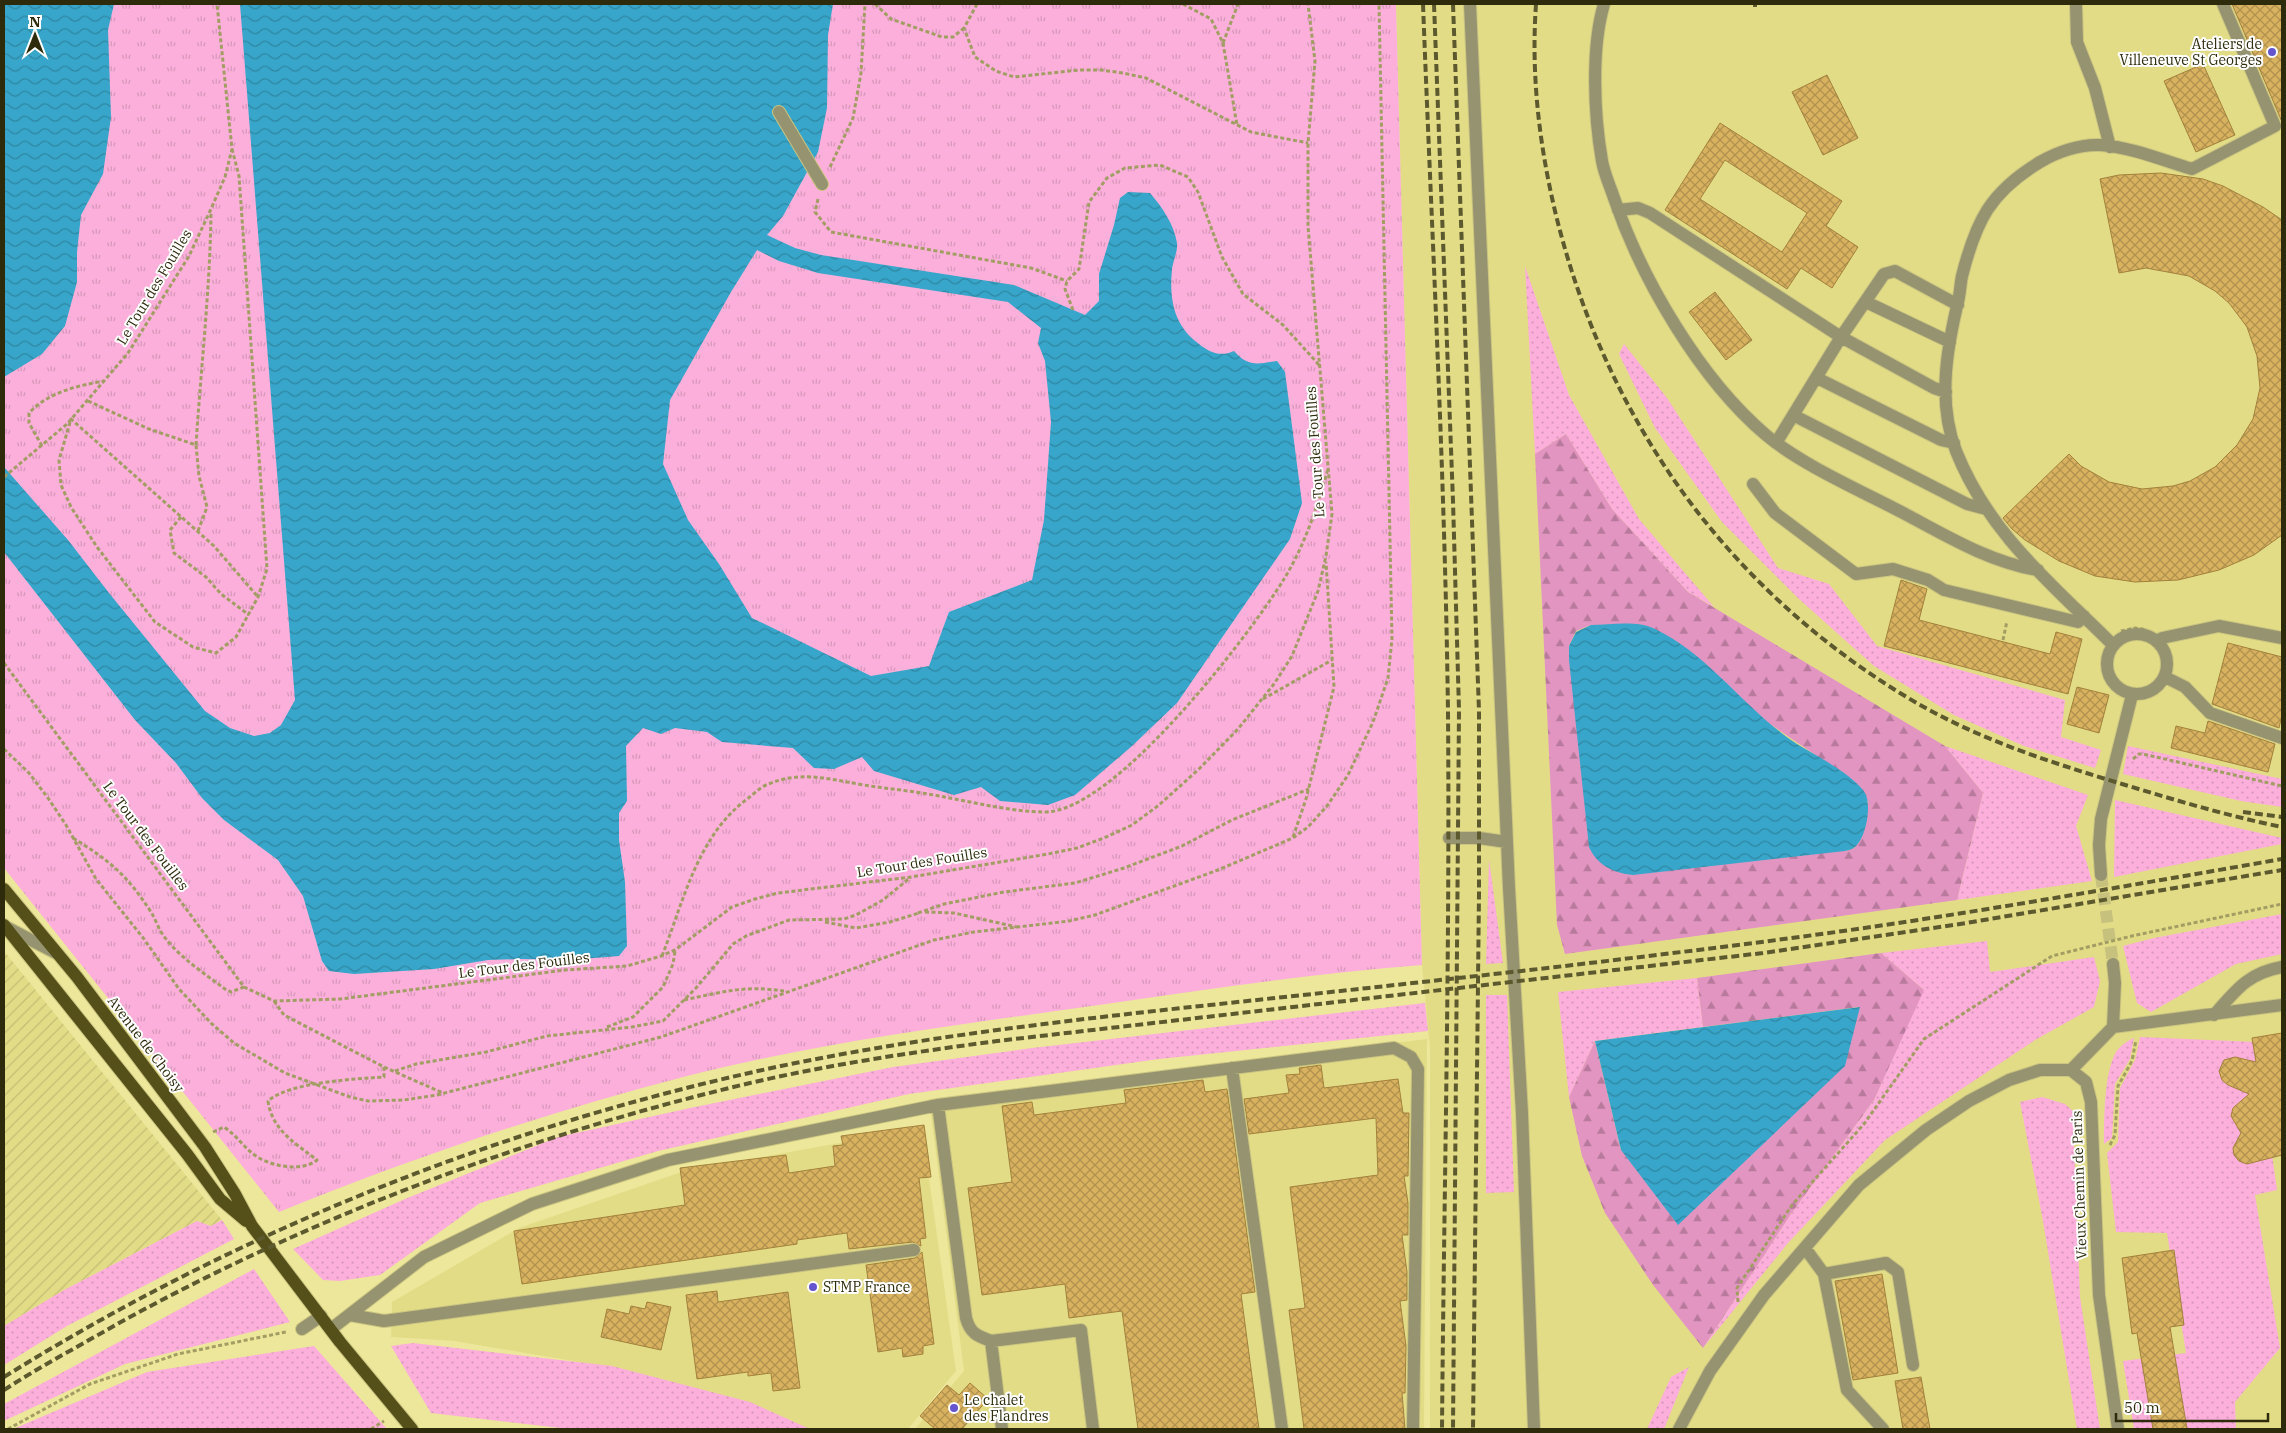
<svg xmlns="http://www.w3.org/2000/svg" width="2286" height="1433" font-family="'IBM Plex Serif',serif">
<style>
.built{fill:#e3dc87}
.industrial{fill:url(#industrial-furrows)}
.grass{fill:url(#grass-dots)}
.forest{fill:url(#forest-firs);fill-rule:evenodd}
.park{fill:url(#park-tufts)}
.water{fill:url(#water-waves);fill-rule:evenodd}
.building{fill:url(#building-cross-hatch);stroke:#a2813b;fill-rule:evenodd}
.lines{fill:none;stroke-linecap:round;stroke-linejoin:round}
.minor-tunnel{stroke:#c7c17e;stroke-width:12;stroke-dasharray:12 6;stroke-linecap:butt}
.minor-casing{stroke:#cbc581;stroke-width:14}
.major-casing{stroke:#cbc581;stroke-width:14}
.path{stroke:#a29d63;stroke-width:3;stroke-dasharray:4 2.5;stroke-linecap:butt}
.minor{stroke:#969370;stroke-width:12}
.major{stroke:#555019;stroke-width:12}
.rail{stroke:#5d592f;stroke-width:4;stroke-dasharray:8 4;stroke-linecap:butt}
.poi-dot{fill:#6454cd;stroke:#fff;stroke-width:2}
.labels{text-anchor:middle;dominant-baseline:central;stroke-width:4;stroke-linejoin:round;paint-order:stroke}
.poi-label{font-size:14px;fill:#2e2b0c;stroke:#fff;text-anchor:start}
.street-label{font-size:14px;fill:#2e2b0c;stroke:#fff}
</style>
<defs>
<pattern id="industrial-furrows" width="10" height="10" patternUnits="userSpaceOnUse" patternTransform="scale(1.25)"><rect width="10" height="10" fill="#e3dc87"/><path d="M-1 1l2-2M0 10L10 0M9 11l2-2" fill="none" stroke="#c3bd73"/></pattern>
<pattern id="grass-dots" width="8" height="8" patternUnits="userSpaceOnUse" patternTransform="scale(1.25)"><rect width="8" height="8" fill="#fbafda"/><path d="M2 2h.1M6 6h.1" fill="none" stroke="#d797ba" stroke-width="1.8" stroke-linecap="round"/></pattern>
<pattern id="forest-firs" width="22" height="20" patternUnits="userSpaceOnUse" patternTransform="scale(1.25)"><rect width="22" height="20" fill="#e395c2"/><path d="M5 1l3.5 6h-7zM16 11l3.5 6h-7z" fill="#b87a9c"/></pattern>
<pattern id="park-tufts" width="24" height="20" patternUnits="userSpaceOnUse" patternTransform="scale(1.25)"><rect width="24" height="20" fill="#fbafda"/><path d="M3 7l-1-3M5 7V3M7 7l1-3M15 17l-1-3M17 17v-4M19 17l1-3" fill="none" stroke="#d797ba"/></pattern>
<pattern id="water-waves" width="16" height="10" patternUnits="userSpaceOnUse" patternTransform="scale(1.25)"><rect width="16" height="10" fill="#37a6ca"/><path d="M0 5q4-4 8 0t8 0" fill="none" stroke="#2f87a2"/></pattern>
<pattern id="building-cross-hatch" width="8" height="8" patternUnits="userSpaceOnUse" patternTransform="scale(1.25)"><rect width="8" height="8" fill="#d9b260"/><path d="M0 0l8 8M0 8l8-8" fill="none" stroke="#b0914e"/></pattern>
</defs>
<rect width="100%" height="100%" fill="#ede79b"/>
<path class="built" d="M1396,4H2282V1429H1430V1049L1422,965Z
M1427,1039L1424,1429H915L964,1371L929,1099Z
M922,1128L956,1371L908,1429H801L614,1368L454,1341L391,1337L392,1302L519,1228L684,1171Z"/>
<path class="industrial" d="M4,951L222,1220L211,1226L197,1221L64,1290L4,1326Z"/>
<path class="grass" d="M1525,266L1569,395L1639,519L1714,607L1688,592L1612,509L1566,434L1535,454Z
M1624,344L1667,398L1778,568L1829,584L1877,646L2065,700L2061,737L2101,750L2095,768L2024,746L1954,715L1874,666L1799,599L1722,522L1655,428L1619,354Z
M1945,746L2088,795L2076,826L2092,881L1957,900L1983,793Z
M2128,746L2282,779V807L2241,801L2123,774Z
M2115,800L2282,838V844L2114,877Z
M1489,859L1503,963L1486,964Z
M2282,914V954L2236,964L2151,1012L2137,1003L2123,946L2154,938Z
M1987,941L1990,972L2094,957L2100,981L2094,1007L2035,1040L1885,1140L1788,1243L1703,1348L1791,1214L1874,1100L1923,989L1881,953Z
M1697,978L1703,1027L1595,1041L1569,1097L1558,992Z
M1486,995H1507L1514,1192L1486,1193Z
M1425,1003L1428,1031L1159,1059L909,1094L658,1151L480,1203L380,1275L340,1281L323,1280L293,1249L405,1199L558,1137L690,1108L893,1067L1032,1048Z
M2140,1037L2256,1042L2277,1190L2255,1195L2280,1348L2235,1402L2236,1429H2134L2123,1361L2186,1353L2167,1233L2116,1232L2107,1153L2118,1142L2120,1088L2135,1060Z
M2134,1038L2130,1059L2115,1084L2112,1138L2104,1144C2104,1119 2104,1073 2116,1052C2121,1045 2127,1041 2134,1038Z
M2042,1097L2065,1104L2076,1114L2074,1142L2080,1297L2100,1429H2077L2043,1221L2020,1102Z
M222,1220L234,1239L67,1326L4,1365V1326L64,1290L197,1221L211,1226Z
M254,1269L290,1322L125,1364L4,1421V1404Z
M413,1343L612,1366L750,1402L810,1429H569L431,1413L391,1346Z
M314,1346L387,1429H13L147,1372Z
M1689,1367L1664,1429H1647L1671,1377Z"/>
<path class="forest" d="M1566,434L1612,509L1688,592L1945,746L1983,793L1957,900L1565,954L1557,925L1535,454ZM1591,625L1773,726L1849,778L1864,792L1868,802L1859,842L1854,848L1845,851L1569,646L1576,631Z
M1881,953L1924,990L1874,1100L1791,1214L1703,1348L1653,1285L1605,1213L1582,1156L1569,1097L1595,1041L1621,1150L1859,1007L1703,1027L1697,978Z"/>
<path class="park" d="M4,4H1396L1422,965C1316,973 1211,989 1106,1004C966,1024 825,1041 687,1076C548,1112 412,1158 279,1212L4,868Z"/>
<path class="water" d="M4,4H114L108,30L111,117L103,174L81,215L77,252V282L65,326L42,354L4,377Z
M240,4H833L828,35L827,108L818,152L783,216L767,235L795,248L821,255L1014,285L1085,315L1099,301V274L1114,225L1120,198L1128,192L1150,193C1162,207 1174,224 1177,243C1178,251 1173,261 1172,269C1169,300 1174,326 1199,344C1210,353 1221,357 1234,351C1248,367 1257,364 1277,361L1285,372L1302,503L1290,539L1177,703L1132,746L1075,795L1048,805L1000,801L981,787L954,795L874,771L862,757L834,769L814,768L793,748L722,742L707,732L675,728L661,734L643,728L626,746L627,801L619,813V840L625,882L627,946L619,956L569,960L522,959L488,960L434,969L354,974L329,971L322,961L303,896L278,860L224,820L202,798L176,763L135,720L4,552V467L68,540L109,593L205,711L230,728L254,736L270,733L281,725L295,700ZM757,250L779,261L818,273L1008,302L1041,328L1038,343L1045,361L1051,422L1044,520L1032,580L949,612L929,666L871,676L752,618L719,564L688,520L663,464L670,400L731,292Z
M1591,625C1610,625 1637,620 1655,629C1709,654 1747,712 1797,744C1815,755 1854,775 1865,793C1872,805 1866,838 1855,847C1853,849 1849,850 1845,851L1633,875C1613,873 1597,865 1589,847L1569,660V646L1576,632Z
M1860,1007L1845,1066L1678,1225L1621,1150L1595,1041Z"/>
<path class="building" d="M2232,4H2282V122Z
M2203,64L2235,135L2196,152L2164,81Z
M1827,75L1858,138L1823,155L1792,92Z
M1720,123L1842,201L1826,226L1858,247L1832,288L1801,268L1787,289L1665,210ZM1725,160L1807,213L1782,252L1700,199Z
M2161,173L2203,179L2223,186L2263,207L2282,220V535L2254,555L2219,570L2178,580L2135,582L2095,576L2059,561L2025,540L2012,529L2003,518L2069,454L2081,466L2109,482L2142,489L2173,486L2190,481L2215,467L2237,445L2253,419L2260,388L2257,356L2247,327L2229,303L2215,291L2189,276L2146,268L2119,273L2100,179L2119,175Z
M1715,292L1752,340L1726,360L1689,312Z
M1901,580L1927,589L1919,620L2050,654L2056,632L2082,639L2068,694L1884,646Z
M2228,643L2282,657V715L2279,728L2212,704Z
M2077,687L2109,695L2099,733L2067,724Z
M2208,721L2275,744L2268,772L2171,748L2176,726L2205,733Z
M2282,1033V1155L2247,1164L2239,1161L2234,1155L2233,1148L2241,1133L2231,1116L2233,1108L2249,1094L2228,1085L2222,1080L2219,1071L2224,1060L2235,1057L2256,1062L2252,1038Z
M1321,1065L1324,1088L1398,1079L1403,1113H1409L1408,1176H1404L1408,1203V1235H1402L1407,1272V1300L1400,1301L1406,1346L1405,1393H1402L1405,1429H1304L1289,1310L1305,1308L1290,1187L1378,1175L1376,1118L1249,1134L1244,1099L1289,1093L1286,1075L1300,1074L1299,1068Z
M1203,1080L1205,1092L1227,1089L1255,1292L1241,1294L1259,1429H1138L1122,1311L1069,1318L1065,1284L982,1295L968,1188L1012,1182L1002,1106L1032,1102L1034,1115L1126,1103L1124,1090Z
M924,1125L931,1177L919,1178L926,1238L920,1239L921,1246L913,1242L849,1249L847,1233L797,1240V1244L522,1284L514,1231L685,1205L680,1168L786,1155L789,1173L835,1166L833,1146L843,1145L841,1136Z
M2174,1250L2184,1325L2170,1327L2187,1429H2153L2137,1333L2132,1334L2122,1258Z
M922,1252L934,1344L923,1346V1354L903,1357L902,1348L878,1352L866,1265L915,1258Z
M1882,1274L1898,1373L1853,1380L1835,1281Z
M717,1291L718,1302L788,1292L800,1388L773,1391L771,1373L748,1376V1372L697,1379L686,1295Z
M647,1302L671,1307L661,1350L601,1337L607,1309L629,1314L631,1306L645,1309Z
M1921,1377L1930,1429H1903L1895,1381Z
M970,1383L988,1399L962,1429H935L920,1416L947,1385L959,1395Z"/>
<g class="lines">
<path class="minor-tunnel" d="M2101,875L2113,964"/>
<g class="minor-casing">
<path id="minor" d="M1470,4L1509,888L1522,1113L1534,1429
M1604,4C1591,48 1594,115 1602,161C1604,173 1610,186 1614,198C1642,280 1700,379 1766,435C1803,466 1864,492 1907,515C1948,537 1992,563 2038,570
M2076,4L2077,42L2095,88L2110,147
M779,112L822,184
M1618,210L1638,208L1650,213L1841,337L1934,388L1946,392
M1866,302L1950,342
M1817,378L1941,440L1954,443
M1793,415L1967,504L1986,509
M1776,443L1841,337L1884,274L1895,271L1958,305
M1753,484L1775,513L1856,574L1893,569L1928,580L1944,590L2078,622L2084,616
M2107 664a30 30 0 1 1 60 0a30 30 0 1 1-60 0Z
M2157,642L2162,638L2219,626L2282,638
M2113,645C2052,584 1989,534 1956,451C1938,404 1946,353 1957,306C1960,296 1960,286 1962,276C1976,221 1990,192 2040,162C2057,152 2080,144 2100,145C2131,147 2162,160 2192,169L2275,126L2223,4
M2165,677L2185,687L2210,713L2282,738
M1449,838H1479L1507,842
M2101,875L2099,845L2101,819L2132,695
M6,927L56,953
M2113,964L2115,983L2113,1027L2071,1070L2086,1082L2091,1102L2099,1295L2118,1429
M2214,1015C2236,990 2248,973 2282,967
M2113,1027L2282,1005
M1232,1068L1282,1429
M938,1105L966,1318C970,1333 977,1336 991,1341L1002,1429
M1805,1248L1824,1274L1847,1390L1883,1429
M1824,1274L1886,1263L1898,1272L1913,1365
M350,1315L384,1321L914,1250
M302,1329L321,1316
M331,1329L424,1257L532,1204L668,1160L938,1105L1394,1048L1411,1057L1418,1069L1413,1429
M991,1341L1081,1330L1093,1429
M1679,1429L1710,1371L1764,1295L1859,1185L1926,1130L1969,1101L2009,1080L2040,1070H2071"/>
</g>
<g class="major-casing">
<path id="major" d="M4,889L77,977L205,1147L235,1194L252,1226L340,1342L412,1429
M4,925L187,1154L220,1199L246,1221"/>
</g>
<path class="path" d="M875,4L891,19L942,37H953L964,28
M977,4L964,28L975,57L996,71L1014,77L1079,70H1101L1123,73L1146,78L1251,132L1308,143
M1183,4L1211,19L1223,43L1237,125
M1223,43L1238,4
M232,149L239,176L267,569L258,597L236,637L216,653L193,647L155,622L97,547L71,507L61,485L59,460L71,419L214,546L258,597
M830,167L853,118L861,73L865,4
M818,199L815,212L831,232L1031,268L1067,281
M1073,310L1065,289L1067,281L1079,269L1089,202L1107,178L1125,168L1160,165L1188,177L1198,192L1222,257L1243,294L1283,325L1320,366
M88,401L149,429L196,445L199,476L207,507L198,531
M196,445C201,367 210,290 211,212
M42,446L29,423V413C49,392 76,386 104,381
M4,477L67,424L128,353L189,256L211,209L225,177L232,149L217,4
M181,517L170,530L174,553L206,577L221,594L249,615
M2121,631L2135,628L2147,630
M2003,640L2007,621
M4,663L244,987L274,1001L340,999L565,970L627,966L661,956L675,950L732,907L755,899L778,893L911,877L1048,854L1077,848L1104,838L1132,825L1159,805L1199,769L1238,729L1274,684L1292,656L1318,591L1326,556L1332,514L1308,226V143L1315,61L1308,4
M1263,699L1332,660
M4,749L29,773L48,798L66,825L96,879L144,939L179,989L212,1024L234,1043L285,1073L350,1097L368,1101L404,1100L437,1095L661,1037L934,940L974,932L1069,921L1095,915L1218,870L1293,838L1308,827L1327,806L1348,775L1373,722L1388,678L1392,639L1379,4
M2133,759L2139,754H2143L2282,786
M1293,837L1306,799L1334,687L1326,562
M73,838C110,861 127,875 151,912C156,920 159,931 166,939C182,959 205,974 225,989L231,992L244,987
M925,912L954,913L1017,927
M918,913L944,904L1004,892L1075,883L1124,868L1182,846L1232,820L1309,789
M825,922L856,928L890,922L919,913
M662,956C684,900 697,837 747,799C753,795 759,788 766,785C800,770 828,779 864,785C889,789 914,791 939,796C973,802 1007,811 1043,812C1112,815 1249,636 1284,579C1305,545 1317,507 1328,469
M684,1000C722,992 745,985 784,991
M274,1001L284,1015L384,1067L443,1093
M607,1027L633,1017L663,987L673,964L675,951
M395,1071L416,1064L486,1052L547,1036L632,1027L663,1021L696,988L733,944L746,936L789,920L844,919L856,915L883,900L911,877
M213,1132L224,1127C236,1135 242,1145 252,1153C267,1166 301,1173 317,1160C295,1143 272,1130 268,1101C289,1082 355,1079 384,1077V1067
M2110,1145L2115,1135L2118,1086L2132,1061L2136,1040
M1738,1302L1737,1288L1792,1205L1864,1124L1924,1039L2052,956L2132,936L2282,904
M8,1429L90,1384L178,1354L286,1332
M371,1429L384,1421"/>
<use href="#minor" class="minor"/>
<use href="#major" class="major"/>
<path class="rail" d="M1423,4C1432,240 1445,476 1448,713C1450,952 1444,1190 1442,1429
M1434,4L1453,501L1459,710L1453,1429
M1453,4L1479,711V893L1473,1429
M1536,4C1531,74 1539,143 1555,211C1604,415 1722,583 1900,693C1971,737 2043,760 2122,784C2175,800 2228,816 2282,827
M1755,7V4
M2243,812L2282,817
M4,1377C242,1229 507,1124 781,1066C916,1038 1054,1022 1191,1007C1313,994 1434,981 1556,967C1666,954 1776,941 1885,925C2018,905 2150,882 2282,859
M4,1390C41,1366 81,1345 119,1323C317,1214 531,1135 750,1083C832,1064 915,1052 997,1041L1763,953L1960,924L2282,870"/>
</g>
<g class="poi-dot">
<circle cx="2272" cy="52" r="5"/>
<circle cx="813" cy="1287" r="5"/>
<circle cx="954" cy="1408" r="5"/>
</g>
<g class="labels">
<g class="poi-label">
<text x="2262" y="44" text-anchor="end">Ateliers de<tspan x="2262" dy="16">Villeneuve St Georges</tspan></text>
<text x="823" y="1287">STMP France</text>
<text x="964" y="1400">Le chalet<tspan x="964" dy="16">des Flandres</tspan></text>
</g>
<g class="street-label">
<text transform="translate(154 287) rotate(-59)">Le Tour des Fouilles</text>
<text transform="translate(1315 452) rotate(-94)">Le Tour des Fouilles</text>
<text transform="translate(146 836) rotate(53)">Le Tour des Fouilles</text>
<text transform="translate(922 862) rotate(-9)">Le Tour des Fouilles</text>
<text transform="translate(524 965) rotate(-7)">Le Tour des Fouilles</text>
<text transform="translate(146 1044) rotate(53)">Avenue de Choisy</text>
<text transform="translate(2079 1185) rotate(-92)">Vieux Chemin de Paris</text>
</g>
</g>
<rect width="2286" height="1433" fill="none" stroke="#2e2b0c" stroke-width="10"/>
<g transform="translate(35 35)" stroke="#ffffff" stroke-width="4" paint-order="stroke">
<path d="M0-4L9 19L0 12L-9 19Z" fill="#2e2b0c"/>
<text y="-8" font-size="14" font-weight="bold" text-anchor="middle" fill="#2e2b0c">N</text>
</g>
<path d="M2116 1413v8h152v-8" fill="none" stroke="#2e2b0c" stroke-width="2.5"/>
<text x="2124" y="1413" font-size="15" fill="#2e2b0c" stroke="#ffffff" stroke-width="4" paint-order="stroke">50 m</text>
</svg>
